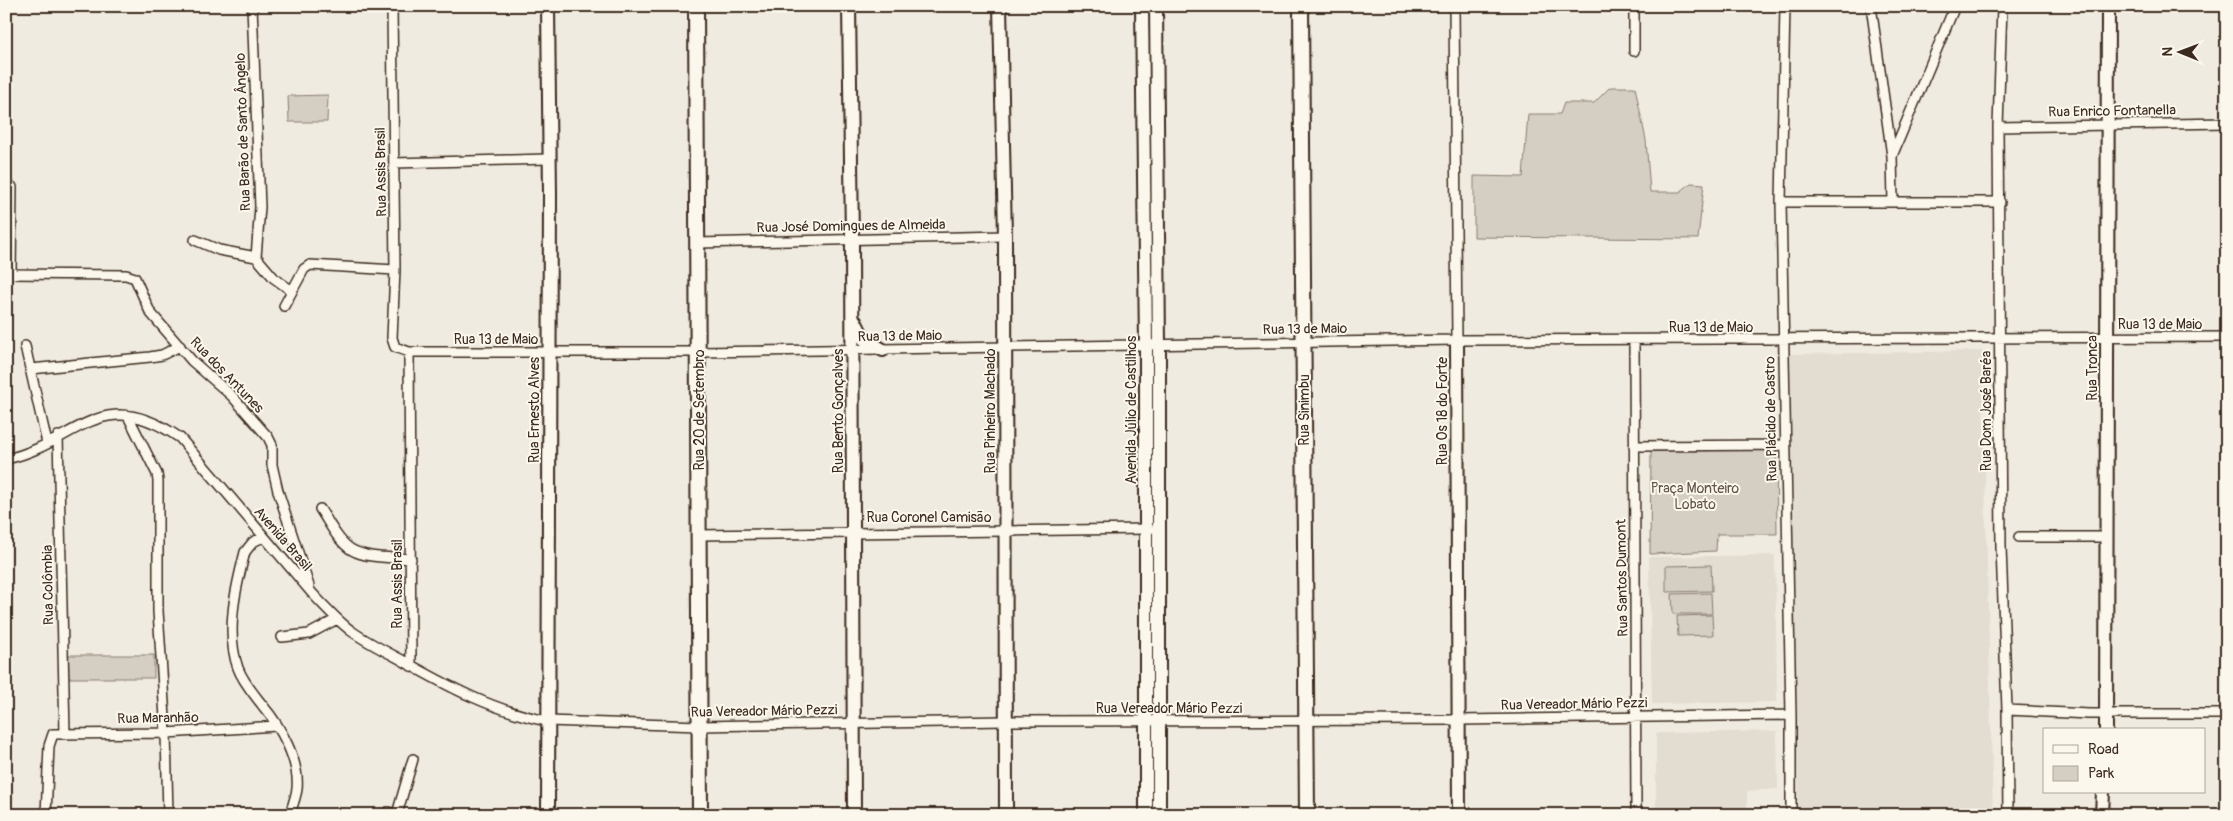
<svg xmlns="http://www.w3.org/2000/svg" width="2233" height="821" font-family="Pangolin,sans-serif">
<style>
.built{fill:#e2dcd1}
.green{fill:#d5cec3;stroke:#887c70}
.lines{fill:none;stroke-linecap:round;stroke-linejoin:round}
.street-casing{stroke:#3b2a1e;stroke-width:12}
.secondary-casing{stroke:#3b2a1e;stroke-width:16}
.primary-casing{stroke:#3b2a1e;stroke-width:18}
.street{stroke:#fbf7ec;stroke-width:9}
.secondary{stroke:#fbf7ec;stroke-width:12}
.primary{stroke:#fbf7ec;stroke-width:14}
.labels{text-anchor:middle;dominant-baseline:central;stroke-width:4;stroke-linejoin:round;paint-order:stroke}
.street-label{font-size:14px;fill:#3b2a1e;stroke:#fbf7ec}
.park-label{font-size:14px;fill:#625347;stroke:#fbf7ec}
</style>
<rect width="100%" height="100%" fill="#f0ebe0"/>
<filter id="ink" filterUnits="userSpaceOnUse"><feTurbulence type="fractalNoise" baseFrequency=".02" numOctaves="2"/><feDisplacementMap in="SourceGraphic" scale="10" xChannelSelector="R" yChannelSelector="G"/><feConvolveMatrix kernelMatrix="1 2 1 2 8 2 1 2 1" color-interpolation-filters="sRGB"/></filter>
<g filter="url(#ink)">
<path class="built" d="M1982,351L1993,815H1798L1790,354Z
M1775,555L1777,702L1652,704L1649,557Z
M1777,731L1778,789L1747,791V811L1656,815V733Z"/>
<path class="green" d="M1610,87H1635L1646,140L1650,192H1680L1691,183L1704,184L1698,239L1474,237V176L1523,177L1528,114H1560L1564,103H1594Z
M328,95L327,122H289L288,96Z
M1776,450L1777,534H1717L1716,551L1650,554L1651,451Z
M1711,565L1712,591L1666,592V566Z
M1711,593L1712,614H1673L1672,594Z
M1712,615L1713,635L1678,636L1677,616Z
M68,655H154V678H68Z"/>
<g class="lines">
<g class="street-casing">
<path id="street" d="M252,6L260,207L256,257
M392,6L395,270L392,338L395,347L409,352H699L1457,340L2227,337
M1454,6L1457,340
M1634,6V51
M1785,6L1781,202L1791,715V815
M1871,6L1892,156L1893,202
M2002,6L1998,127L2001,547L2007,710L2008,815
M1998,127L2227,123
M1892,156L1955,6
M394,163L548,159
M1781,202H2000
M195,240L219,250L256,257L274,278L292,291
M698,243L1005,236
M6,274L126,275L135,278L150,312L192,361L232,396L268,437L272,445V465L278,491L309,586
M11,274L12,187
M284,306L304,269L310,265L395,270
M1634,341L1636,815
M25,346L47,443
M409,352L411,666
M31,369L150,357L162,355L180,346
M128,416L157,474L158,481V611L166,733L168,815
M58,436L65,733
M1634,446L1785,445
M6,459C77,444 99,382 180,438L312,593C324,606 336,619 350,630C365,641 383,650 400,659C447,686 494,711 547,721L700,726L1006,721L1459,720L1791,715
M320,509C329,522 338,542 352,550C368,559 393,557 411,559
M699,535L1150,529
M263,537L253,542L245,552C236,587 225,632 238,668C243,682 254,694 263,706C280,726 300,761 297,789C296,797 292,806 290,815
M2019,537H2107
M282,637L309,634L337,619
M2007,710L2089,714H2227
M397,814L413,759
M46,815L49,746L53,734L166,733L277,726
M383,815L388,812L398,815"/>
</g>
<g class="secondary-casing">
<path id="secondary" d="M548,6L550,195L548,815
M849,6L852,239L854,815
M1000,6L1005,236L1006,815
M1142,6L1146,346V815
M1156,6L1159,345V815
M855,321L864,339L883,350
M1457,340L1459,815
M2106,730L2108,6
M2102,815L2103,792"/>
</g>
<g class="primary-casing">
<path id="primary" d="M696,6L700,815
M1301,6L1307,815"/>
</g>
<use href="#street" class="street"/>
<use href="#secondary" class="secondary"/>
<use href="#primary" class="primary"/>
</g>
</g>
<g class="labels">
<g class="street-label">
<text transform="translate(2112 111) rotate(-1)">Rua Enrico Fontanella</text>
<text transform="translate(243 132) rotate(-92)">Rua Barão de Santo Ângelo</text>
<text transform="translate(381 172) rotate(-91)">Rua Assis Brasil</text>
<text transform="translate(851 226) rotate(-1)">Rua José Domingues de Almeida</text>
<text x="2160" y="324">Rua 13 de Maio</text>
<text x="1711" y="327">Rua 13 de Maio</text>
<text transform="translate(1305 329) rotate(-1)">Rua 13 de Maio</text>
<text transform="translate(900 336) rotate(-1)">Rua 13 de Maio</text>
<text x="496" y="339">Rua 13 de Maio</text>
<text transform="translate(2092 368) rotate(-90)">Rua Tronca</text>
<text transform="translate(227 375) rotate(46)">Rua dos Antunes</text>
<text transform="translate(534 410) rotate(-90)">Rua Ernesto Alves</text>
<text transform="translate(699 410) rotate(-90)">Rua 20 de Setembro</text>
<text transform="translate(1131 410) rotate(-90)">Avenida Júlio de Castilhos</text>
<text transform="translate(1304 410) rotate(-90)">Rua Sinimbu</text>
<text transform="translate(838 411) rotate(-90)">Rua Bento Gonçalves</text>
<text transform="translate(990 411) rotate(-90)">Rua Pinheiro Machado</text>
<text transform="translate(1442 411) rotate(-90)">Rua Os 18 do Forte</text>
<text transform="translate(1986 411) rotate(-90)">Rua Dom José Baréa</text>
<text transform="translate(1771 419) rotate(-91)">Rua Plácido de Castro</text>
<text x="929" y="517">Rua Coronel Camisão</text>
<text transform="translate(283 539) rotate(49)">Avenida Brasil</text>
<text transform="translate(1622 578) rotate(-91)">Rua Santos Dumont</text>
<text transform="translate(397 584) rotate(-90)">Rua Assis Brasil</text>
<text transform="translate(48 585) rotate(-91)">Rua Colômbia</text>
<text transform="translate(1574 704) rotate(-1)">Rua Vereador Mário Pezzi</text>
<text x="1169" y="708">Rua Vereador Mário Pezzi</text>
<text transform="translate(764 711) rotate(-1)">Rua Vereador Mário Pezzi</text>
<text transform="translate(158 718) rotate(-1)">Rua Maranhão</text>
</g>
<g class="park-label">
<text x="1695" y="488">Praça Monteiro<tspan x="1695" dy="16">Lobato</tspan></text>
</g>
</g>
<rect width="2233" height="821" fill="none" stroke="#fbf7ec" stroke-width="25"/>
<rect x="12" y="12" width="2208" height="796" fill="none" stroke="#3b2a1e" stroke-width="2" filter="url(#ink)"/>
<rect x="2043" y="728" width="162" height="65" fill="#fbf7ec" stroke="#aea59a"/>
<rect x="2053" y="745" width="25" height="8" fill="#fbf7ec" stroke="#aea59a"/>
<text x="2088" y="754" font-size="15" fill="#3b2a1e">Road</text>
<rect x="2053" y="766" width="25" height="15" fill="#d5cec3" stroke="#aea59a"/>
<text x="2088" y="778" font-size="15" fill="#3b2a1e">Park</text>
<g transform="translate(2180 52) rotate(271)" stroke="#fbf7ec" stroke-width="4" paint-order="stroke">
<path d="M0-4L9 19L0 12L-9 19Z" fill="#3b2a1e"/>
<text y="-8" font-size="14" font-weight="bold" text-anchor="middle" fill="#3b2a1e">N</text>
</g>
</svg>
